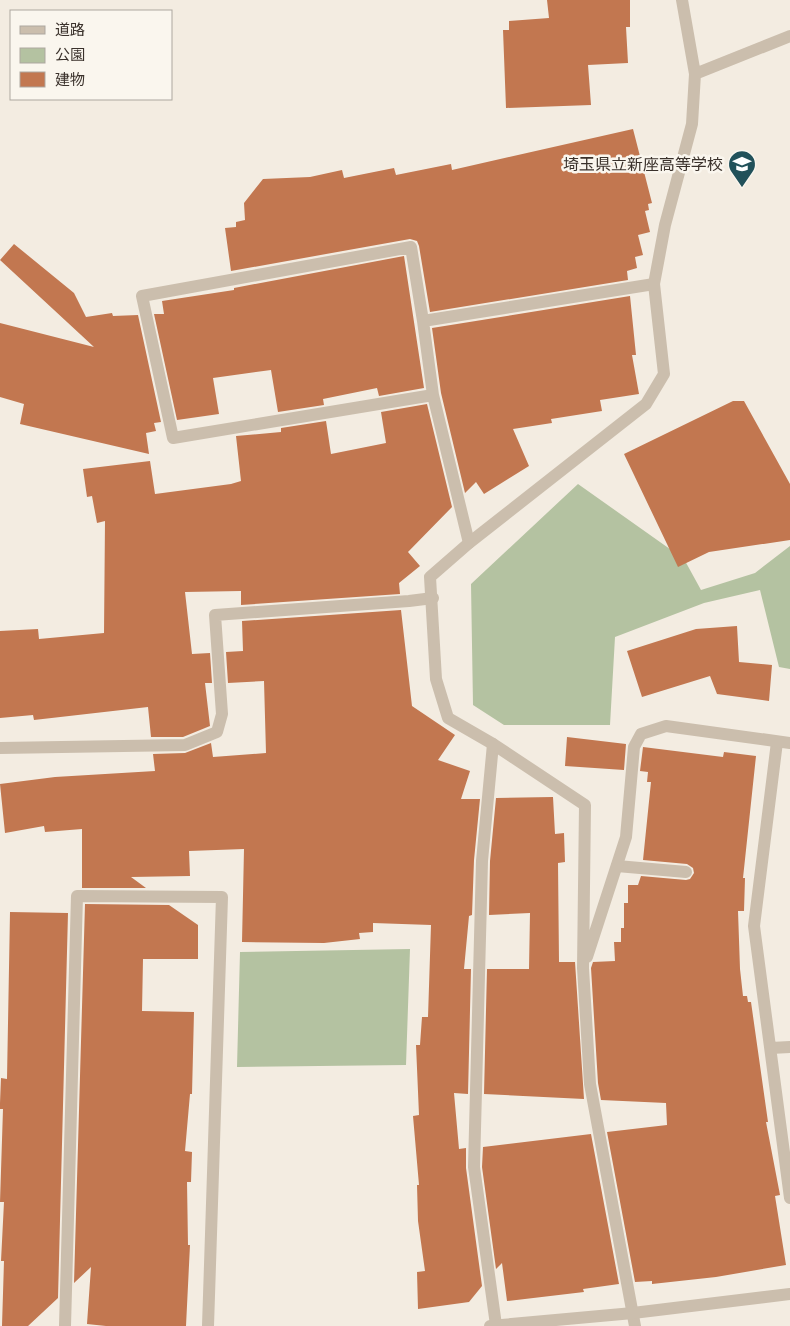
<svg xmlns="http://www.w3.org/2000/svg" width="790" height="1326" font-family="Rubik,'Noto Sans JP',sans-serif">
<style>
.green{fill:#b4c2a1}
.building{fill:#c27750}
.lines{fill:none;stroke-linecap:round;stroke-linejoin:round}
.service{stroke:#cbbead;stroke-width:12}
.minor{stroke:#cbbead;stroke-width:12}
.tertiary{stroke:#cbbead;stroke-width:12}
.labels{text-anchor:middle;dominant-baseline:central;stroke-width:5;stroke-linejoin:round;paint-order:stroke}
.poi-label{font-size:16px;fill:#3a312b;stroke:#faf6ee;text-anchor:end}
</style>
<rect width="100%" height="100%" fill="#f3ece1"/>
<path class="green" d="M578,484L684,559L701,590L755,573L790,546V669L779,667L760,590L704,603L615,637L610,725H504L473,705L471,584Z
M410,949L406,1065L237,1067L240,952Z"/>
<path class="building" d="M547,0H630V27H626L628,63L588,65L591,105L506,108L503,30H509V21L549,18Z
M633,129L652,203L648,204L649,210L645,211L650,232L638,235L643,255L635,257L637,268L627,271L628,280L430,312L419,246L417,241L410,239L231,271L225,228L236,227V222L245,220L244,203L263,179L310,177L342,170L344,178L394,168L396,175L451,164L452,170Z
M14,244L74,293L86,317L112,313L113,316L138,315L161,422L154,423L156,431L146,433L149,454L20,424L24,404L0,397V323L94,347L0,260Z
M404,256L424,388L379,396L377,388L323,399L324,405L278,412L271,370L213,378L219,414L177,420L154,314H164L162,301L234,290V288Z
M630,296L636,355H632L639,394L600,400L602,411L551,419L552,423L513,429L529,466L484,494L476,482L465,493L441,393L432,328Z
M733,401H744L790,484V540L709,552L678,567L624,454Z
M427,404L452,507L408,552L420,566L399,583L400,594L241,605V591L185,592L192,654L210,653L212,683H205L210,726L183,737H151L148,707L34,720L33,715L0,718V631L38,629L39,639L104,633L105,521L97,523L92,496L87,497L83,469L150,461L155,494L231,484L241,481L236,436L281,432V428L326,421L331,454L386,443L381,412Z
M401,610L412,706L455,735L438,760L470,771L461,799H480L474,860L472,915L469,916L464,969H471L468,1094L454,1093L459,1149L466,1148V1168L482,1286L469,1302L418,1309L417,1272L425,1271L418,1221L417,1185H419L413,1116L419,1115L416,1045H420L422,1017H428L431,925L373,923V932L359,933L360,939L324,943L242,942L244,849L189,851L190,876L131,877L146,888H82V829L45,832L44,826L5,833L0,784L55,777L155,771L153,754L185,753L211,743L213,757L266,753L264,681L228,683L226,652L243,651L242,621Z
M737,626L739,662L772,665L769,701L717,694L710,676L642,697L627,651L696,629Z
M567,737L626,744L624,770L565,766Z
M643,747L723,757L724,752L756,756L743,878H745L744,911H738L740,969L743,996H747L748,1002H751L768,1122H766L780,1195L775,1196L786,1265L716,1277L652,1284V1281L635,1282L607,1132L667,1125L666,1103L601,1100L598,1083L591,968L593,962L615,961L614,942H621V928H624V903H628V885H638L641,876L686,880L690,879L694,873L693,868L687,864L643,860L651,782H647L648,772L640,771Z
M553,797L555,834L564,833L565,862L558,863L559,962H575L584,1099L484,1094L487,969H529L530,913L489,915L490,861L496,798Z
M85,904L169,905L198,925V959H143L142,1011L194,1012L192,1094H190L185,1151L192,1152L191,1182H187L188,1245H190L186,1326H106L87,1324L91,1267L74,1283Z
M10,912L68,913L58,1298L28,1326H2L4,1261H1L4,1202H0L3,1109H0V1103L1,1078L7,1079Z
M591,1134L619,1284L583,1289L584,1292L507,1301L502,1263L496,1269L482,1167L483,1147Z"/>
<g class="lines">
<path class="service" d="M423,321L411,247L142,296L173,438L433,395
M469,543L433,395L423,321L654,284
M777,742L754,926L790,1198
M493,744L482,861L474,1167L496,1325
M0,748L185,745L217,732L222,714L215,615L409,601L433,598
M617,866L686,872
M771,1048L790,1047
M65,1326L77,896L222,897L208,1326"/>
<path class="minor" d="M682,0L695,74
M587,957L626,837L634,747L641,734L666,726L790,743
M635,1326L590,1084L583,968L585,805L493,744L448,718L436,679L430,577L469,543L646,404L664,374L654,284L665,225L692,124L695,74L790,36"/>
<path class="tertiary" d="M490,1326L633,1313L790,1294"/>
</g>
<defs>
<g id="school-pin" transform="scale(1.4375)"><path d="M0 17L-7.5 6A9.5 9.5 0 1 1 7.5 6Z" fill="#21515a" stroke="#faf6ee"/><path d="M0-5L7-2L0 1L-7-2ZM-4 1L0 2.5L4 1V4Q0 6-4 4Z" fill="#fff"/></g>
</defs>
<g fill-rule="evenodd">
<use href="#school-pin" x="742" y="164"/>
</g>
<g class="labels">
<g class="poi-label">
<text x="723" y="164">埼玉県立新座高等学校</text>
</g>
</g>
<rect x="10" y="10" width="162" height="90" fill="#faf6ee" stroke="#ada7a0"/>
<rect x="20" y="26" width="25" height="8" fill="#cbbead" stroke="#ada7a0"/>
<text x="55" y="35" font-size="15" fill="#3a312b">道路</text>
<rect x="20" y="48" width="25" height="15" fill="#b4c2a1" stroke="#ada7a0"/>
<text x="55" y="60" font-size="15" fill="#3a312b">公園</text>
<rect x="20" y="72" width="25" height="15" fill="#c27750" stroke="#ada7a0"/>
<text x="55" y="85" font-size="15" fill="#3a312b">建物</text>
</svg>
